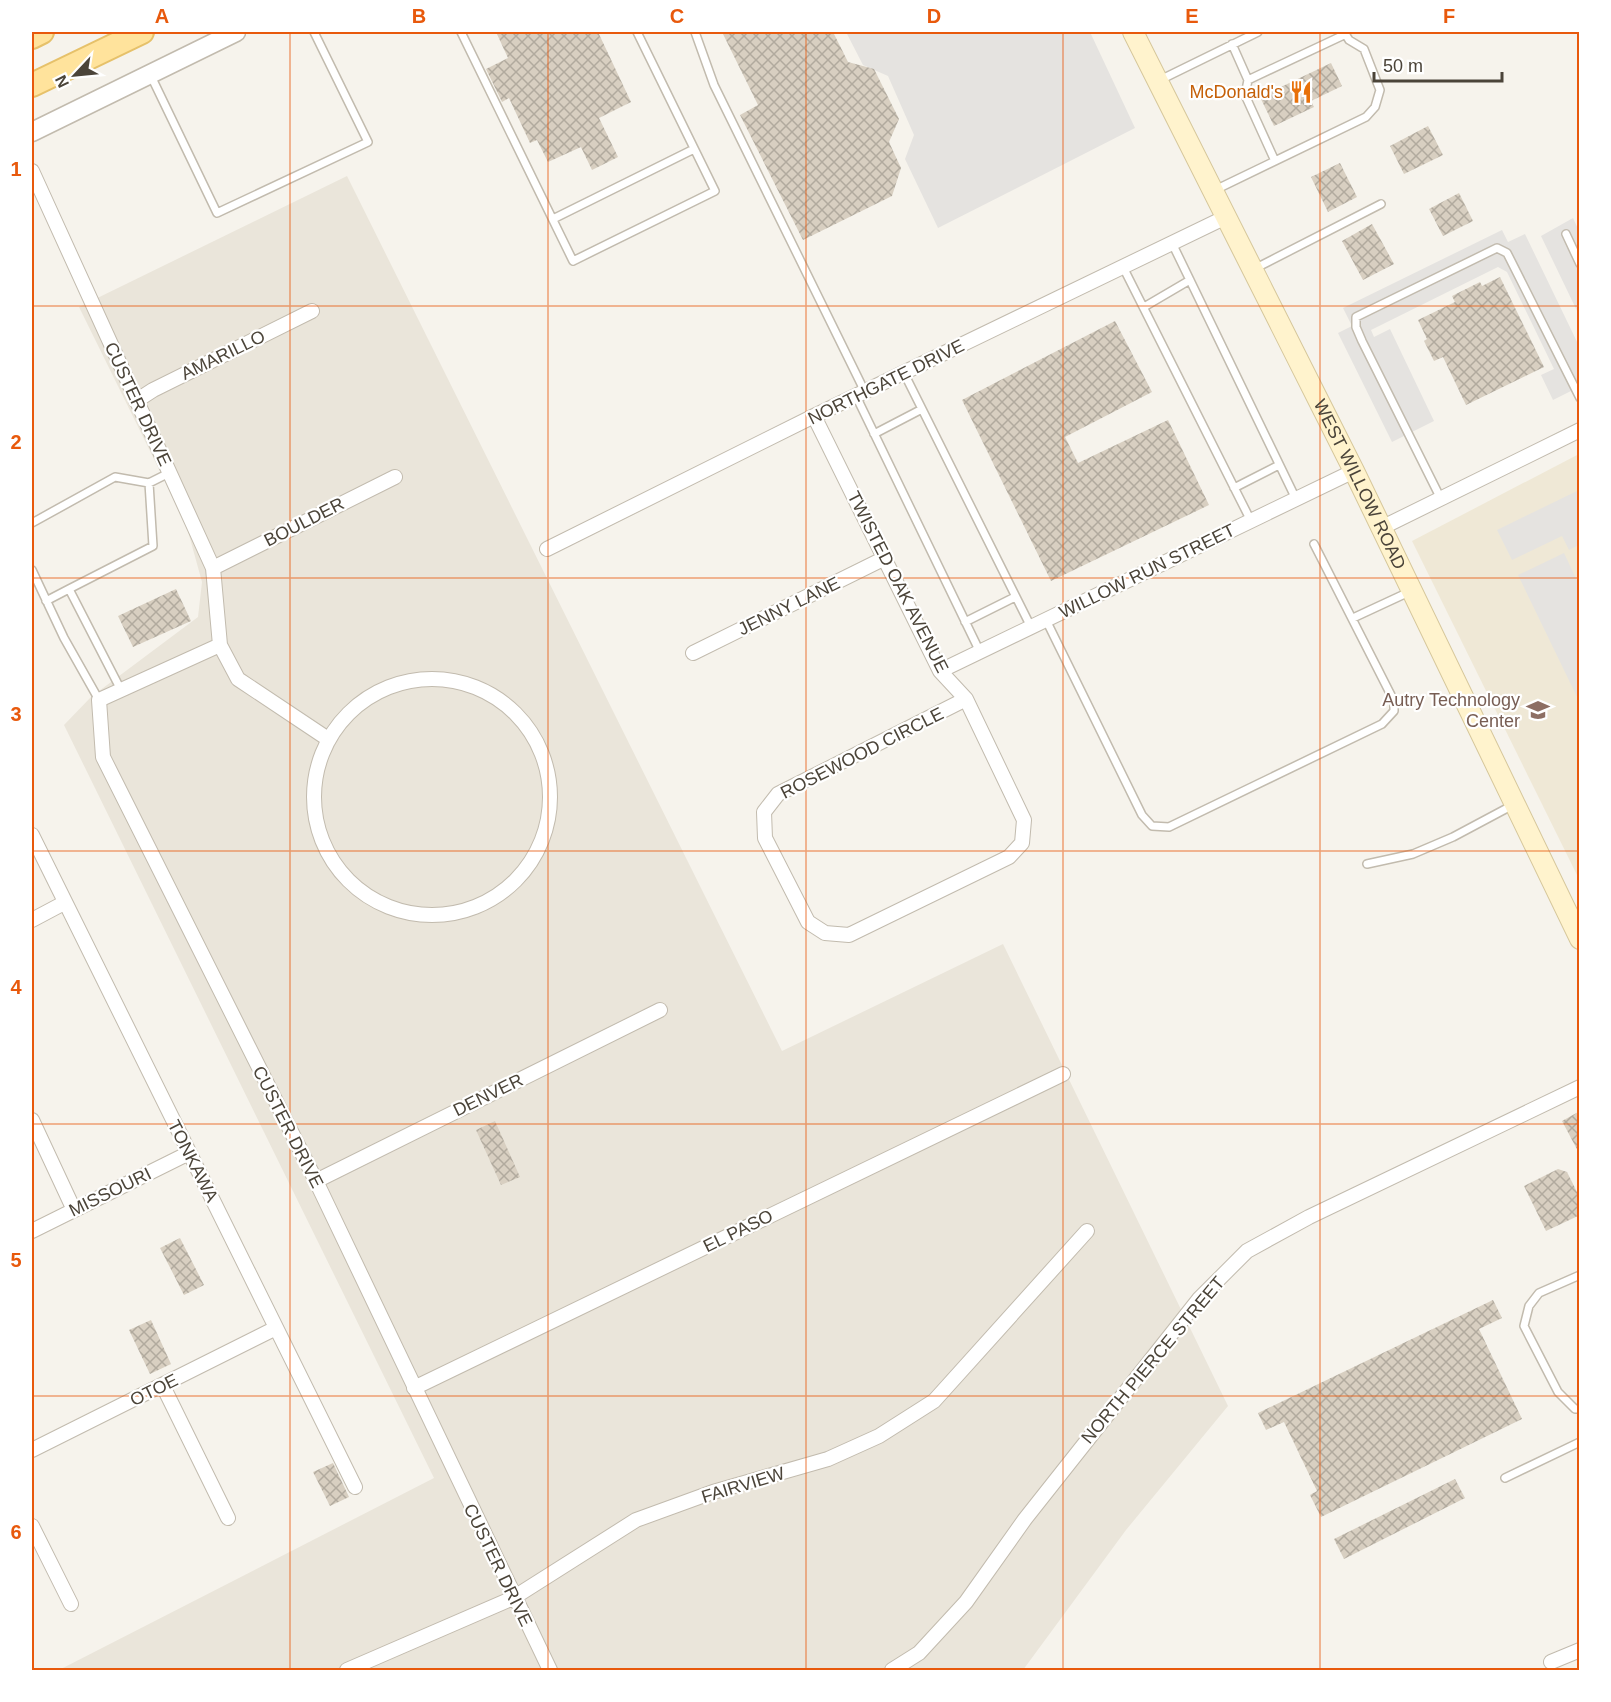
<svg xmlns="http://www.w3.org/2000/svg" width="1611" height="1702" font-family="Arial,sans-serif">
<style>
.residential{fill:#eae5da}
.education{fill:#efe8d6}
.parking{fill:#e5e3e0}
.building{fill:url(#building-cross-hatch)}
.lines{fill:none;stroke-linecap:round;stroke-linejoin:round}
.service-casing{stroke:#c2bbae;stroke-width:10}
.minor-casing{stroke:#c2bbae;stroke-width:16}
.tertiary-casing{stroke:#c2bbae;stroke-width:21}
.secondary-casing{stroke:#d6c79b;stroke-width:22}
.primary-casing{stroke:#e6c16a;stroke-width:26}
.service{stroke:#fff;stroke-width:7}
.minor{stroke:#fff;stroke-width:14}
.tertiary{stroke:#fff;stroke-width:18}
.secondary{stroke:#fff3cd;stroke-width:20}
.primary{stroke:#ffe39c;stroke-width:22}
.grid{fill:none;stroke:#e8590c;stroke-width:1.5;stroke-opacity:0.55}
.labels{text-anchor:middle;dominant-baseline:central;stroke-width:4.5;stroke-linejoin:round;paint-order:stroke}
.food-label{font-size:18px;fill:#c56008;stroke:#fff;text-anchor:end}
.street-label{font-size:18px;fill:#4b4439;stroke:#fff}
.education-label{font-size:18px;fill:#785e54;stroke:#fff;text-anchor:end}
.neatline{fill:none;stroke:#e8590c;stroke-width:2}
.grid-label{font-size:20px;text-anchor:middle;font-weight:bold;fill:#e8590c}
</style>
<defs>
<pattern id="building-cross-hatch" width="8" height="8" patternUnits="userSpaceOnUse" patternTransform="scale(1.5)"><rect width="8" height="8" fill="#d8cfc1"/><path d="M0 0l8 8M0 8l8-8" fill="none" stroke="#b1aa9e"/></pattern>
</defs>
<rect width="100%" height="100%" fill="#f6f3ec"/>
<path class="residential" d="M347,176L782,1051L1003,944L1228,1406L1126,1530L1023,1670H59L434,1478L64,725L91,697L198,617L202,582L186,524L79,307Z"/>
<path class="education" d="M1579,454V879L1412,541Z"/>
<path class="parking" d="M846,32H1090L1135,128L938,228L905,159L914,135L888,76L863,65Z
M1573,218L1579,231V315L1541,236Z
M1502,230L1508,242L1525,234L1579,346V387L1553,400L1541,375L1554,369L1507,272L1498,267L1371,330L1374,337L1390,329L1434,421L1392,442L1338,333L1352,326L1343,308Z
M1579,490V545L1569,550L1562,536L1512,560L1497,530Z
M1564,553L1579,585V701L1518,575Z"/>
<path class="building" d="M496,32H598L631,102L599,118L618,157L592,170L581,147L548,162L537,140L530,143L509,98L502,102L486,69L508,58Z
M722,32H833L848,62L874,69L899,119L889,142L901,168L892,196L803,240L740,115L758,105Z
M1331,63L1342,86L1311,101L1314,107L1274,126L1260,97Z
M1428,126L1443,155L1404,174L1390,146Z
M1340,163L1357,197L1328,212L1311,177Z
M1459,193L1473,221L1443,236L1429,209Z
M1372,224L1394,264L1363,280L1342,241Z
M1500,277L1544,367L1466,405L1443,357L1434,361L1424,341L1427,339L1418,320L1455,302L1452,296L1480,282L1482,286Z
M1115,321L1152,392L1065,437L1078,463L1168,420L1209,505L1051,581L962,400Z
M176,589L191,621L133,647L118,616Z
M1580,1111V1155L1562,1121Z
M495,1121L520,1177L501,1185L476,1130Z
M1558,1169L1567,1172L1580,1198V1215L1546,1231L1524,1186Z
M180,1238L204,1285L184,1295L160,1248Z
M1493,1300L1502,1318L1479,1329L1522,1419L1321,1517L1310,1495L1317,1491L1284,1422L1266,1430L1258,1413Z
M151,1320L171,1364L150,1374L129,1330Z
M333,1463L349,1497L330,1506L313,1472Z
M1455,1479L1465,1498L1344,1559L1334,1539Z"/>
<g class="lines">
<g class="service-casing">
<path id="service" d="M461,32L573,261L715,191L637,32
M695,32L714,85L865,392
M1232,44L1248,80L1245,95L1275,161
M151,76L217,213L368,142L314,32
M1160,80L1258,32
M1248,80L1346,34
M1215,190L1366,117L1375,107L1380,90L1364,49L1349,40L1344,32
M553,219L694,149
M1566,234L1580,264
M1172,243L1296,499
M1123,267L1251,521
M1256,268L1381,204
M1144,307L1190,280
M904,373L1031,627
M856,396L980,652
M874,434L922,409
M1234,488L1279,465
M1441,499L1362,341L1356,327V317L1497,248L1507,253L1580,398
M32,523L115,477L149,483L169,473
M32,570L64,638L99,700
M46,601L69,589
M1353,618L1409,592
M1046,620L1142,815L1152,826L1169,827L1382,724L1394,711V701L1314,544
M965,622L1015,597
M121,690L69,589L153,546L149,483
M1367,864L1413,854L1453,837L1513,805
M1580,1275L1539,1293L1529,1306L1524,1326L1558,1392L1575,1409H1580
M1505,1478L1580,1442"/>
</g>
<g class="minor-casing">
<path id="minor" d="M32,171L213,568L220,645
M136,401L153,390L312,311
M814,416L940,671L966,699L1024,820L1022,843L1009,857L849,935L825,933L808,922L765,838L764,812L778,794L966,699
M1381,528L1580,430
M547,549L814,416L1226,217
M213,568L395,477
M693,653L885,558
M940,671L1354,471
M314 797a118 118 0 1 1 236 0a118 118 0 1 1-236 0Z
M328,739L238,679L220,645L99,700L103,757L316,1181L550,1670
M32,835L355,1487
M32,920L64,903
M32,1120L74,1210
M316,1181L660,1010
M32,1231L189,1153
M163,1386L228,1518
M414,1388L1063,1074
M32,1450L276,1328
M32,1526L71,1604
M1551,1662L1580,1650
M347,1670L513,1598L636,1520L713,1492L828,1459L879,1436L934,1401L1087,1231
M892,1670L919,1653L966,1602L1025,1519L1199,1299L1247,1251L1309,1217L1580,1087"/>
</g>
<g class="tertiary-casing">
<path id="tertiary" d="M32,132L236,32"/>
</g>
<g class="secondary-casing">
<g id="secondary">
<path id="s1" d="M1133,32L1354,471L1580,939"/>
</g>
</g>
<g class="primary-casing">
<path id="primary" d="M32,37L42,32
M32,85L142,32"/>
</g>
<use href="#service" class="service"/>
<use href="#minor" class="minor"/>
<use href="#tertiary" class="tertiary"/>
<use href="#secondary" class="secondary"/>
<use href="#primary" class="primary"/>
</g>
<path class="grid" d="M290,32V1670M548,32V1670M806,32V1670M1063,32V1670M1320,32V1670M32,306H1580M32,578H1580M32,851H1580M32,1124H1580M32,1396H1580"/>
<defs>
<g id="restaurant-bare" transform="scale(1.8)"><path d="M-5-6h1v4h1v-4h1v4h1v-4h1v5L-1.5 .5V6h-2V.5L-5-1ZM5-6V6H3V1.5H1.5Q1.5-4 5-6Z" fill="#e8710a" stroke="#fff" stroke-width="2.5" paint-order="stroke"/></g>
<g id="university-bare" transform="scale(1.8)"><path d="M0-5L7-2L0 1L-7-2ZM-4 1L0 2.5L4 1V4Q0 6-4 4Z" fill="#8d6e63" stroke="#fff" stroke-width="2.5" paint-order="stroke"/></g>
</defs>
<g fill-rule="evenodd">
<use href="#restaurant-bare" x="1301" y="92"/>
<use href="#university-bare" x="1538" y="710"/>
</g>
<g class="labels">
<g class="food-label">
<text x="1283" y="92">McDonald's</text>
</g>
<g class="street-label">
<text transform="translate(223 355) rotate(-26)">AMARILLO</text>
<text transform="translate(886 382) rotate(-26)">NORTHGATE DRIVE</text>
<text transform="translate(138 404) rotate(65)">CUSTER DRIVE</text>
<text stroke="none"><textPath href="#s1" startOffset="506">WEST WILLOW ROAD</textPath></text>
<text transform="translate(304 522) rotate(-27)">BOULDER</text>
<text transform="translate(1147 571) rotate(-26)">WILLOW RUN STREET</text>
<text transform="translate(898 582) rotate(63)">TWISTED OAK AVENUE</text>
<text transform="translate(789 606) rotate(-26)">JENNY LANE</text>
<text transform="translate(862 753) rotate(-27)">ROSEWOOD CIRCLE</text>
<text transform="translate(488 1095) rotate(-26)">DENVER</text>
<text transform="translate(288 1127) rotate(63)">CUSTER DRIVE</text>
<text transform="translate(193 1161) rotate(63)">TONKAWA</text>
<text transform="translate(110 1192) rotate(-26)">MISSOURI</text>
<text transform="translate(738 1231) rotate(-26)">EL PASO</text>
<text transform="translate(1153 1360) rotate(-50)">NORTH PIERCE STREET</text>
<text transform="translate(154 1390) rotate(-26)">OTOE</text>
<text transform="translate(743 1485) rotate(-17)">FAIRVIEW</text>
<text transform="translate(498 1565) rotate(64)">CUSTER DRIVE</text>
</g>
<g class="education-label">
<text x="1520" y="700">Autry Technology<tspan x="1520" dy="21">Center</tspan></text>
</g>
</g>
<rect width="1611" height="1702" fill="none" stroke="#ffffff" stroke-width="66"/>
<g transform="translate(75 75) rotate(244)" stroke="#ffffff" stroke-width="4.5" paint-order="stroke">
<path d="M0-4.5L10 22L0 15L-10 22Z" fill="#4b4439"/>
<text y="-9" font-size="16" font-weight="bold" text-anchor="middle" fill="#4b4439">N</text>
</g>
<path d="M1374 72v9h128v-9" fill="none" stroke="#4b4439" stroke-width="3"/>
<text x="1383" y="72" font-size="18" fill="#4b4439" stroke="#ffffff" stroke-width="4.5" paint-order="stroke">50 m</text>
<rect x="33" y="33" width="1545" height="1636" class="neatline"/>
<g class="grid-label">
<text x="162" y="23">A</text>
<text x="419" y="23">B</text>
<text x="677" y="23">C</text>
<text x="934" y="23">D</text>
<text x="1192" y="23">E</text>
<text x="1449" y="23">F</text>
<text x="16" y="176">1</text>
<text x="16" y="449">2</text>
<text x="16" y="721">3</text>
<text x="16" y="994">4</text>
<text x="16" y="1267">5</text>
<text x="16" y="1539">6</text>
</g>
</svg>
